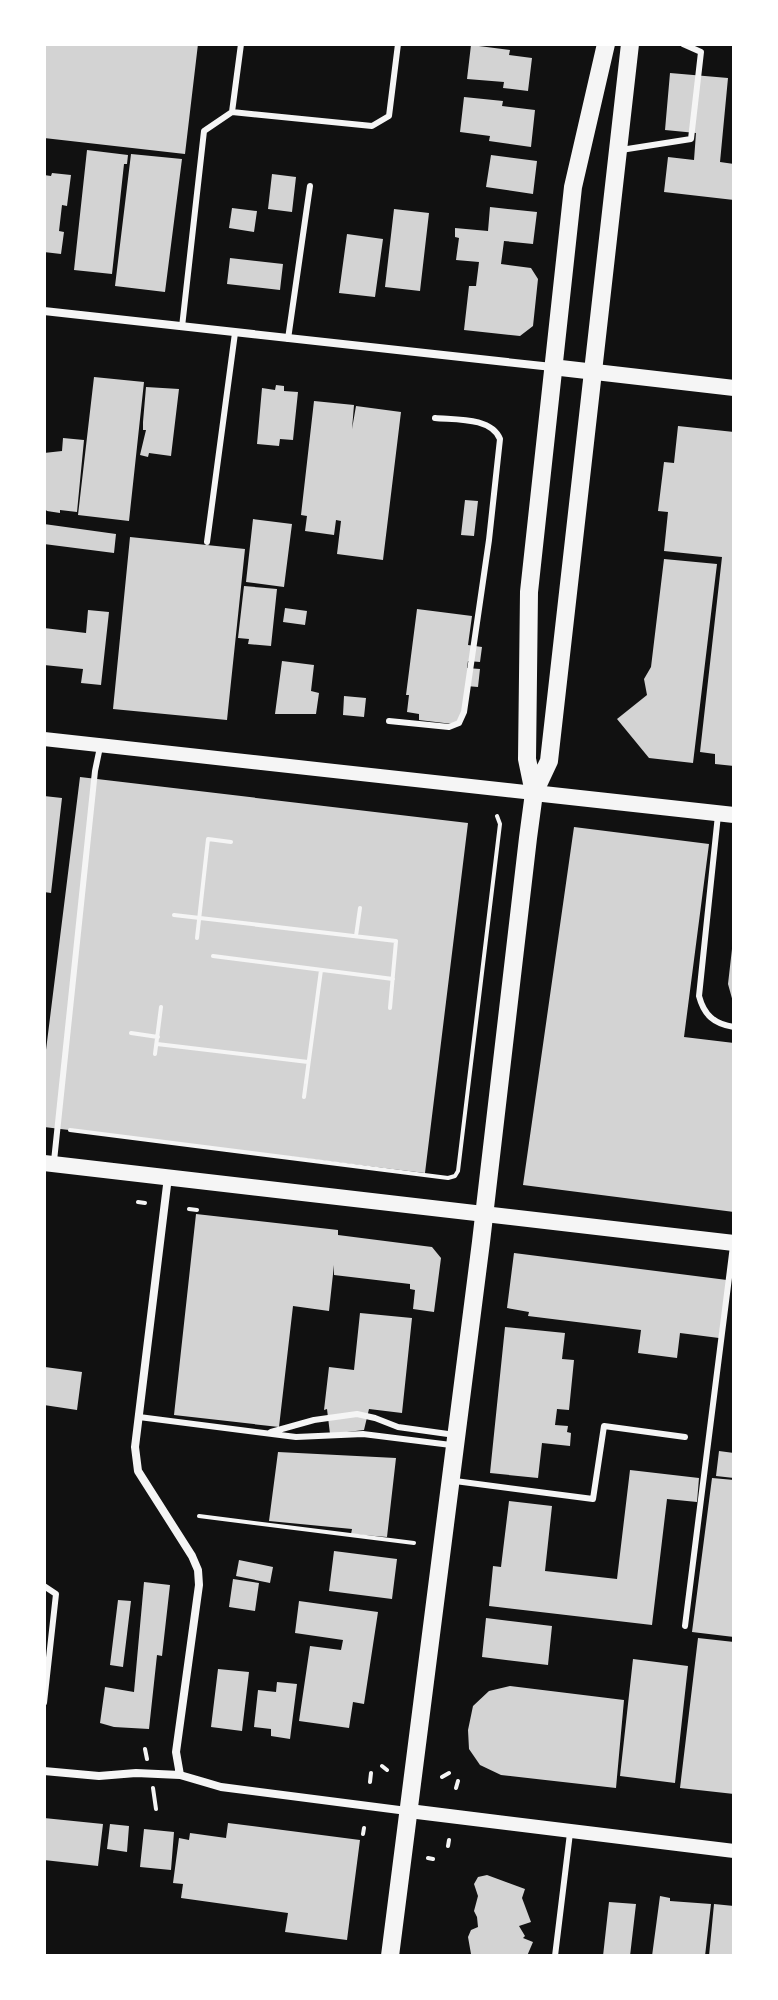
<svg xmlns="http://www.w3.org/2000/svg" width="778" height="2000" font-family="Raleway,sans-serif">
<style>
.building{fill:#d3d3d3}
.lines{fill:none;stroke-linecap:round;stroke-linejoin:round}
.path{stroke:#f5f5f5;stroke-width:4}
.service{stroke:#f5f5f5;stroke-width:6}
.minor{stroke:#f5f5f5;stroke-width:8}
.tertiary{stroke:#f5f5f5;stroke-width:14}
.secondary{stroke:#f5f5f5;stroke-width:16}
.primary{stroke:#f5f5f5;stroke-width:18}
</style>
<rect width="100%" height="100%" fill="#111"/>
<path class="building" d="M44,44H198L185,154L44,138Z
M471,45L510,50L509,55L532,58L528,91L503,88L504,82L467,79Z
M670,73L728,78L720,162L734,164V200L664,192L668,157L694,160L696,133L665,130Z
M464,97L503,101L502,106L535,110L531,147L489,141L490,136L460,132Z
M87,150L128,155L127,164H124L112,274L74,270Z
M131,154L182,159L165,292L115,286Z
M491,155L537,161L533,194L486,187Z
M52,173L71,175L67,206L62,205L59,231L64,232L61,254L44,252V175L51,176Z
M272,174L296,177L292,212L268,209Z
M490,207L537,212L533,244L504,241L501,264L531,268L538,279L533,326L520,336L464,330L469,286H476L479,262L456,260L459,238L455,237V228L488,231Z
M232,208L257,211L254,232L229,228Z
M394,209L429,213L420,291L385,287Z
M347,234L383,239L375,297L339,293Z
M230,258L283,264L280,290L227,284Z
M94,377L144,382L129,521L78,515Z
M276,385L284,386V391L298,392L293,440L280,439L279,446L257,444L262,388L275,390Z
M146,387L179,389L171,456L149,453L148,457L140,455L146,430H143V422Z
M314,401L354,405L352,429L356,406L401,412L383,560L337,554L341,521L336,520L334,535L305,531L307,516L301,515Z
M678,426L734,432V766L715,764V754L700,752L722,557L664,551L668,512L658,511L664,462L674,463Z
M63,438L84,440L77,512L60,510V513L47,511L44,508V453L62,451Z
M465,500L478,501L474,536L461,535Z
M253,519L292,524L284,587L246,582Z
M44,524L116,534L114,553L44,544Z
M130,537L245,549L227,720L113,709Z
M664,559L717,564L693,763L649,758L617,719L647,695L644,679L651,667Z
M244,586L277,589L271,646L248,644L249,639L238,638Z
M285,608L307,611L305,625L283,622Z
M417,609L472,616L468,645L482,647L480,662L468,661L467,668L480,669L478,687L466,686L461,725L419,720V714L407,712L409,695H406Z
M88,610L109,612L101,685L81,683L83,669L44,665V628L86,633Z
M282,661L314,665L311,691L319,693L316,714H275Z
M344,696L366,698L364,717L343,715Z
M80,777L468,823L425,1173L44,1127V1066Z
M44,796L62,798L51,893L44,892Z
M574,827L709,844L684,1037L734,1043V1212L523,1185Z
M732,949H734L733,1002L728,984Z
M196,1214L338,1230V1235L432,1247L441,1258L434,1312L413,1309L415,1290L410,1289V1284L334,1275V1265L329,1311L293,1306L279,1427L174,1415Z
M514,1253L727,1280L719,1338L680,1333L677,1358L638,1353L641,1330L528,1316L529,1312L507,1308Z
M360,1313L412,1318L402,1413L369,1409L364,1430L330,1434L327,1409L324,1410L329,1367L354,1370Z
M505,1327L565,1333L562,1359L574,1360L569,1410L557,1409L555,1425L568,1426L567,1432L571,1433L570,1446L542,1443L538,1478L490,1473Z
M45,1367L82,1372L77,1410L44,1405Z
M719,1451L734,1453V1478L716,1476Z
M278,1452L396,1458L387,1537L351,1534L352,1529L269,1521Z
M630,1470L699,1478L697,1502L667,1499L652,1625L489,1606L493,1566L501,1567L509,1501L552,1506L545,1571L617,1579Z
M712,1478L734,1480V1637L692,1632Z
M334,1551L397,1559L392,1599L329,1591Z
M239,1560L273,1567L270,1583L236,1576Z
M233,1579L259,1583L255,1611L229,1607Z
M144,1582L170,1585L162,1656L157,1655L149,1729L114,1727L100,1723L105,1687L134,1692Z
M118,1600L131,1601L123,1667L110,1665Z
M299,1601L378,1612L364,1704L353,1702L349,1728L299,1721L310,1646L341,1650L343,1640L295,1633Z
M486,1618L552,1626L548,1665L482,1657Z
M698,1638L734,1642V1794L680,1788Z
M633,1659L688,1666L675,1783L620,1776Z
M218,1669L249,1672L242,1731L211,1727Z
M277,1682L297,1684L290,1739L271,1736V1729L254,1727L258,1690L276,1692Z
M510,1686L624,1700L616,1788L501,1775L480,1765L469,1749L468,1730L473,1706L489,1691Z
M44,1818L103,1824L98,1866L44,1860Z
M228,1823L360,1840L347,1940L285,1932L288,1913L181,1898L183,1884L173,1883L179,1838L189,1840L190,1833L226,1838Z
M110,1824L129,1826L127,1852L107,1849Z
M144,1829L174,1832L171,1870L140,1867Z
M487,1875L525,1889L522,1898L531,1922L519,1926L525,1936L523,1938L533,1942L527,1956L471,1954L468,1937L471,1930L478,1927L477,1917L474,1911L478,1896L474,1884L478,1877Z
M660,1896L670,1898V1901L711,1904L705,1956H652Z
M609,1902L636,1904L630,1956H603Z
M714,1904L734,1906V1956H709Z"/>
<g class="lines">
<path class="path" d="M174,915L396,941L390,1008
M356,936L360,908
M197,938L208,839L231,842
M213,956L393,979
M131,1033L158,1037
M157,1044L308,1062
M155,1054L161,1007
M304,1097L321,970
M70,1130L448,1178L455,1176L458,1171L500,824L497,816
M138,1202L145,1203
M189,1209L197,1210
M199,1516L414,1543
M145,1749L147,1759
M382,1766L387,1770
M442,1777L449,1773
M370,1782L371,1773
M153,1788L156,1809
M456,1788L458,1781
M363,1834L364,1828
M448,1846L449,1840
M428,1858L433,1859"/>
<path class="service" d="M232,112L241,44
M621,150L691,139L701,52L683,44
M182,327L204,131L232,112L372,126L389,116L398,44
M288,339L310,186
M207,542L235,333
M389,721L449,727L459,723L464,712L489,540L500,439C491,417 455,420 435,418
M718,815L699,996C704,1015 714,1024 734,1027
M54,1161L95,771L100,747
M139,1417L296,1437L363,1434L451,1445
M271,1432L314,1420L357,1414L375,1418L398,1427L455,1435
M455,1481L593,1499L604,1426L685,1437
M44,1586L56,1594L44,1703
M685,1626L733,1246
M555,1956L570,1833"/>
<path class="minor" d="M44,311L552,367
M168,1177L135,1447L138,1471L192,1556L198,1570L199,1585L176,1752L180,1775
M44,1771L99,1776L136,1773L180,1775L221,1787L407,1811"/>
<path class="tertiary" d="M44,739L534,793
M409,1811L734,1851"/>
<path class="secondary" d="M552,367L734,388
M534,793L734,815
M44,1163L734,1243"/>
<path class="primary" d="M534,793L527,759L529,592L573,187L606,44
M390,1956L481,1242L528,838L534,793L549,761L630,44"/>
</g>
<rect width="778" height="2000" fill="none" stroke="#ffffff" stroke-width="92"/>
</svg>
